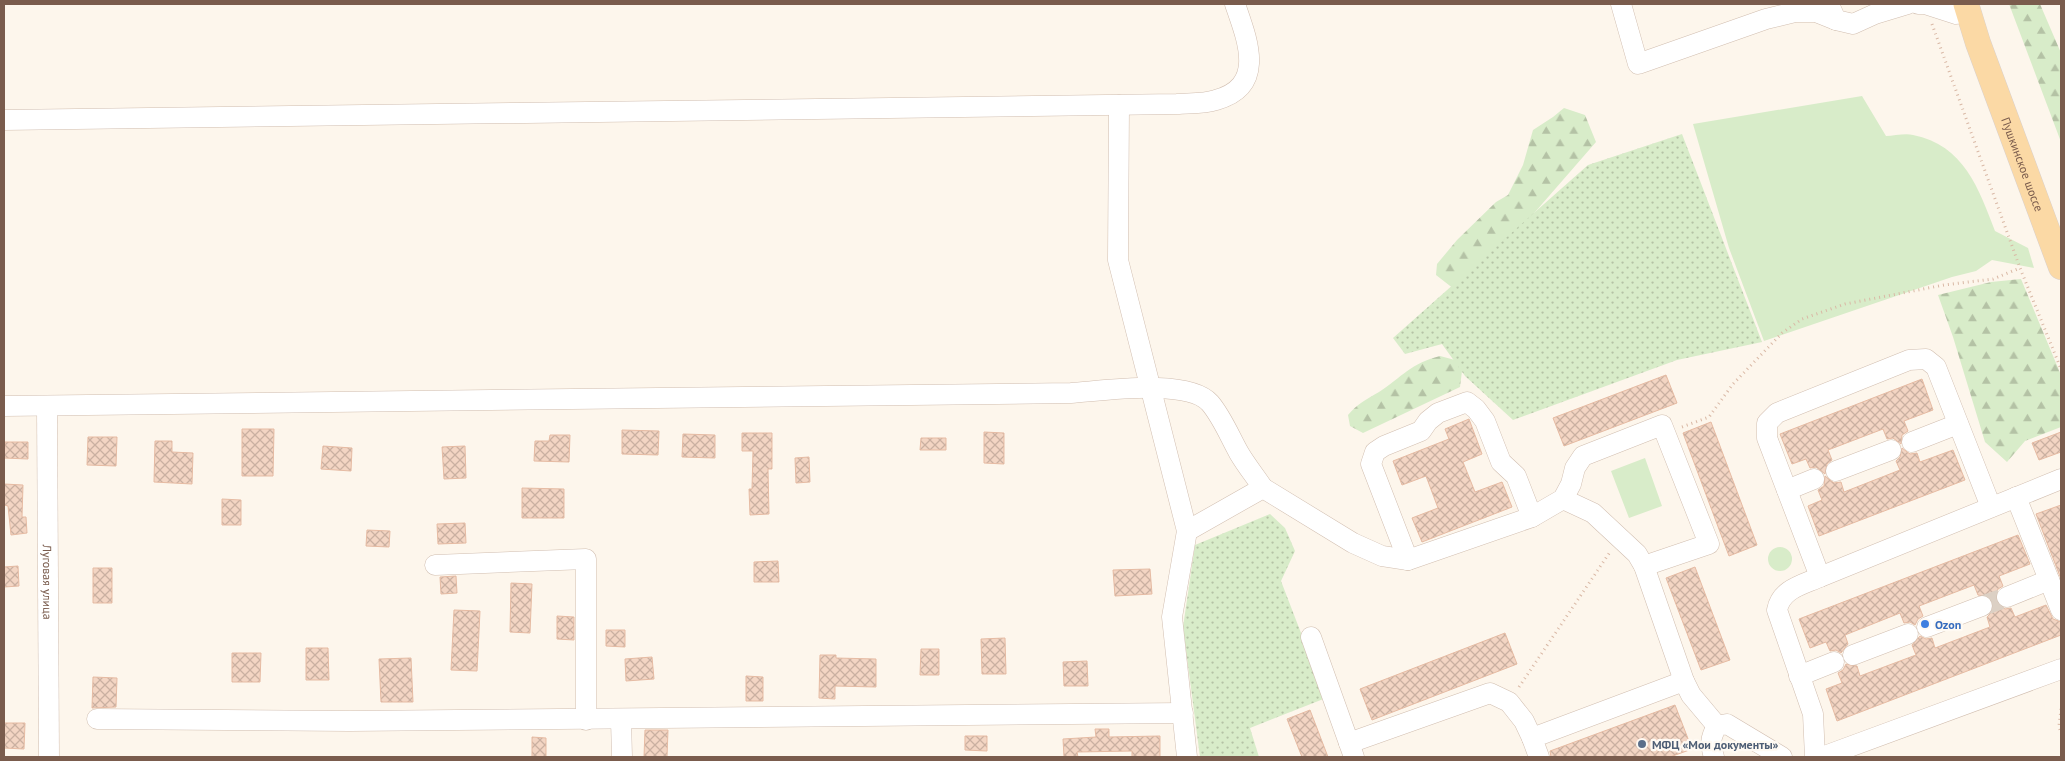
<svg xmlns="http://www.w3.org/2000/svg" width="2065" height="761" font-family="'PT Sans',sans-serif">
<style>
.green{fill:#d8ecc9}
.forest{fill:url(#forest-firs)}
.garden{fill:url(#garden-dots)}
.building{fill:url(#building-cross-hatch);stroke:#e6bba3}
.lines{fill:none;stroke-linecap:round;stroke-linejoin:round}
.minor-tunnel{stroke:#dcd0c4;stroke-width:20;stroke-dasharray:20 10;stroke-linecap:butt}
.minor-casing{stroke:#d1beb0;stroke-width:21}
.major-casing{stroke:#dad1cd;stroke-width:26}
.path{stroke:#d9b8a5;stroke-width:3;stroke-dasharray:1 4;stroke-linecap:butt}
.minor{stroke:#fff;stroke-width:20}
.major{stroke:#fbd9a5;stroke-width:25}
.shop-dot{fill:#3f7fe0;stroke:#fffaf3;stroke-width:2}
.service-dot{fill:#5c6f8a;stroke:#fffaf3;stroke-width:2}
.labels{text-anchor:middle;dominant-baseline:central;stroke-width:4.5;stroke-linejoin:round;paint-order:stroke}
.street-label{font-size:12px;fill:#7a5c4d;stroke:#fffaf3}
.shop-label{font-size:12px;font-weight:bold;fill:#366cbe;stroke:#fffaf3;text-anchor:start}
.service-label{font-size:12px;font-weight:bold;fill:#4e5e75;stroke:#fffaf3;text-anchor:start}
</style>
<defs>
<pattern id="forest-firs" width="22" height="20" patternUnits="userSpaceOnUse" patternTransform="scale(1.25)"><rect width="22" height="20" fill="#d8ecc9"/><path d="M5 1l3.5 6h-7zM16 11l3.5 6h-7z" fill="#b4c2a5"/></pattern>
<pattern id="garden-dots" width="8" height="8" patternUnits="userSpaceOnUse" patternTransform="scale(1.25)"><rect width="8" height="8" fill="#d8ecc9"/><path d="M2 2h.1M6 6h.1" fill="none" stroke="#b4c2a5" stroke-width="1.8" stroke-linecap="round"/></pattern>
<pattern id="building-cross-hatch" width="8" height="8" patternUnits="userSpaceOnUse" patternTransform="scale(1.25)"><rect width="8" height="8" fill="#f3d5c3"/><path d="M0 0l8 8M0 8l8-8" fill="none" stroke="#cab0a1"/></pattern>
</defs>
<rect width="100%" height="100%" fill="#fdf6ec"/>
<path class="green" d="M1862,96L1886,136C1894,136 1905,133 1913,135C1964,145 1979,189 1995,231L2028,248L2034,268L1992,260L1976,271L1952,277L1764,341L1729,248L1693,124Z
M1645,458L1662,506L1629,518L1611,471Z
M1768 559a12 12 0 1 1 24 0a12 12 0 1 1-24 0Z"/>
<path class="forest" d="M2009,4H2040L2061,53V142Z
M1564,108L1585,115L1596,142L1469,288L1454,289L1436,275L1437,264L1457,240L1496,202L1508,195L1523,165L1533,130L1553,117Z
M2021,279L2061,375V427L2025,441L2007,462L1985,442L1953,337L1938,295L1991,282Z
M1440,356L1455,360L1462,371L1460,387L1363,433L1350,426L1348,415C1357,404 1367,399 1379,392C1402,377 1411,363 1440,356Z"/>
<path class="garden" d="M1682,134L1762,342L1677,360L1513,420L1465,376L1442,344L1405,354L1393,338L1588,165Z
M1270,514L1285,528L1295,551L1281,581L1326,698L1250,728L1259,757H1200L1183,627L1195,545Z"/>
<path class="building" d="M1666,375L1677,403L1564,446L1553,418Z
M1922,379L1933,410L1904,421L1908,431L1902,435L1901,444L1893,438L1887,439L1883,429L1828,450L1832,460L1827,464L1825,474L1816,467L1810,468L1806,459L1792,464L1780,434Z
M1469,419L1482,454L1463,462L1475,492L1502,482L1512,507L1422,542L1412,518L1438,508L1426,476L1402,485L1393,461L1449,439L1445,429Z
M1711,422L1757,545L1729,556L1683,433Z
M242,429H274L273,476H242Z
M622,430L659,431L658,455L622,454Z
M984,432L1004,433V464L984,463Z
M2061,432V452L2039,460L2032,443Z
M742,433H772V469H768L769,514L750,515L749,489H752L753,451H742Z
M683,434L715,435V458L682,457Z
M550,435H570L569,462L534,461L535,441H549Z
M88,437H117L116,466L87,465Z
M921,438H946V450H920Z
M155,441H172V452L193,453L192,484L154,482Z
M5,442H28V459L4,458Z
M323,446L352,448L351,471L321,469Z
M465,446L466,478L444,479L442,447Z
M1902,448L1910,454L1917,453L1920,462L1953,450L1965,480L1819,536L1808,506L1822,500L1818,490L1824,486L1825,476L1834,483L1841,482L1844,492L1900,470L1896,461L1900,457Z
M809,457L810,482L796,483L795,458Z
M4,484L23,485L22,517H26L27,533L11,535L8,506L4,505Z
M522,488L564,489V518H522Z
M222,499L241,500V525H222Z
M2061,505V579L2036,514Z
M465,523L466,543L438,544L437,524Z
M367,530L390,531L389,547L366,546Z
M2018,535L2030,564L1999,576L2003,586L1998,589L1995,595L1996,602L2005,609L2011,608L2015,617L2046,605L2053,619L2061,622V635L1837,721L1826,689L1842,683L1838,673L1843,670L1846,664L1857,666L1860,676L1916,655L1912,645L1920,636L1926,639L1932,638L1935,648L1990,627L1987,617L1991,613L1993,602L1989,597L1978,595L1974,585L1919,606L1923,616L1918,619L1915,625L1910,622L1904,623L1900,613L1845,635L1848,644L1841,653L1836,650L1830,651L1826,642L1810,648L1799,619Z
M778,561L779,582H754V562Z
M18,566L19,586L4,587V567Z
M1695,567L1730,660L1701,670L1666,578Z
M93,568H112V603H93Z
M1150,569L1152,594L1115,596L1113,570Z
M456,576L457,593L441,594L440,577Z
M511,583L532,584L530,633L510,632Z
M454,610L480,611L477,671L451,670Z
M557,616L574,617V640L557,639Z
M606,630H625V647L606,646Z
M1505,633L1517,664L1372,720L1360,689Z
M1005,638L1006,674H982L981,639Z
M306,648H328L329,680H306Z
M921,649H939V675H920Z
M232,653H261L260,682H232Z
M820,655H836V658L876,659V687L835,686V699L819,698Z
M652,657L654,679L626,681L625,659Z
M411,658L413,702H381L379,659Z
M1087,661L1088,686H1064L1063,662Z
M746,676L763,677V701H746Z
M93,677L117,678L116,707L92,708Z
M1675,705L1692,749L1670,757H1551L1550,751Z
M1310,710L1328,757H1302L1287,719Z
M4,723H25L24,749L4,748Z
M1095,729H1109V737L1160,736V757H1132V751L1077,752L1078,757H1064L1063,739L1096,737Z
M645,730H668L667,757H644Z
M965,736H987V751L965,750Z
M532,737L546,738V757H532Z"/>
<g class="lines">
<path class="minor-tunnel" d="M1982,606L2007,597"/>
<g class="minor-casing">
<g id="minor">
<path d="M1621,4L1638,64L1766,19L1795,12H1816L1836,20"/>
<path d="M1918,4H1925L1956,14"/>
<path d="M1831,9L1836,20L1853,24L1875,14L1908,4"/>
<path d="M1119,105L1118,260L1187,531"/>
<path d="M4,120L1177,104C1189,103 1204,104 1216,100C1267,86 1247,39 1235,4"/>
<path d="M4,406L1071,393C1103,391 1188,378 1210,403C1222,417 1230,437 1239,453C1246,465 1255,476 1263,488"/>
<path id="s1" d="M47,406L49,757"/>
<path d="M1912,442L1958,424"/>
<path d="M1836,471L1891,450"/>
<path d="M1787,490L1814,479"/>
<path d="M2016,497L2061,610"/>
<path d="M1563,499L1593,513L1637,554L1644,566L1684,681L1691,695L1717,726"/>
<path d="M1408,560L1371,464L1375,452L1384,446L1421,431L1428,421L1438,413L1467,402L1476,409L1485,421L1501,462L1516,476L1532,517"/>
<path d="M435,565L586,559V720"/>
<path d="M1820,577L1767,438V423L1777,413L1909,360L1926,359L1936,367L1991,507"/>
<path d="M2007,597L2049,580"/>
<path d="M1927,627L1982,606"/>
<path d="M1311,637L1354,757"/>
<path d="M1853,655L1908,634"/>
<path d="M1799,676L1834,662"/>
<path d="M97,719L350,721L1183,713"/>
<path d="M621,720L622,757"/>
<path d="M1349,743L1490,693L1509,702L1524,721L1532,738"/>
<path d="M1187,757L1172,617L1187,531L1263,488L1353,543L1382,556L1408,560L1532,517L1563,499L1571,484L1575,468L1583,456L1662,425L1709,544L1644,566"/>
<path d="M1539,757L1532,738L1684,681"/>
<path d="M1714,757C1710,744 1710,738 1717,726L1727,724L1782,757"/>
<path d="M1815,757L1813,714L1777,610C1781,589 1802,585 1820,577L2061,479"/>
<path d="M1822,757L2061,669"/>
</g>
</g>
<g class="major-casing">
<g id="major">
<path id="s2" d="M1966,4L1978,43L2061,267"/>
</g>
</g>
<path class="path" d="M1932,24L2020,268
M1682,427L1709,417L1733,384L1782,333L1802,319L1845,304L1944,285L1993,279L2020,268L2061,369
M1519,687L1610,552
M2061,709L2059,726L2061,733"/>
<use href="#minor" class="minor"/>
<use href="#major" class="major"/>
</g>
<circle class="shop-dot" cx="1925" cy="624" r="5"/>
<circle class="service-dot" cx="1642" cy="744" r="5"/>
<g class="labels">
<g class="street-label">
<text stroke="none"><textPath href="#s2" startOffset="170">Пушкинское шоссе</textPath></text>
<text stroke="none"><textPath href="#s1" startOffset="176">Луговая улица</textPath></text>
</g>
<g class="shop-label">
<text x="1935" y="624">Ozon</text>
</g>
<g class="service-label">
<text x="1652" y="744">МФЦ «Мои документы»</text>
</g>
</g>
<rect width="2065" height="761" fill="none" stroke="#7a5c4d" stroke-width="10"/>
</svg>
